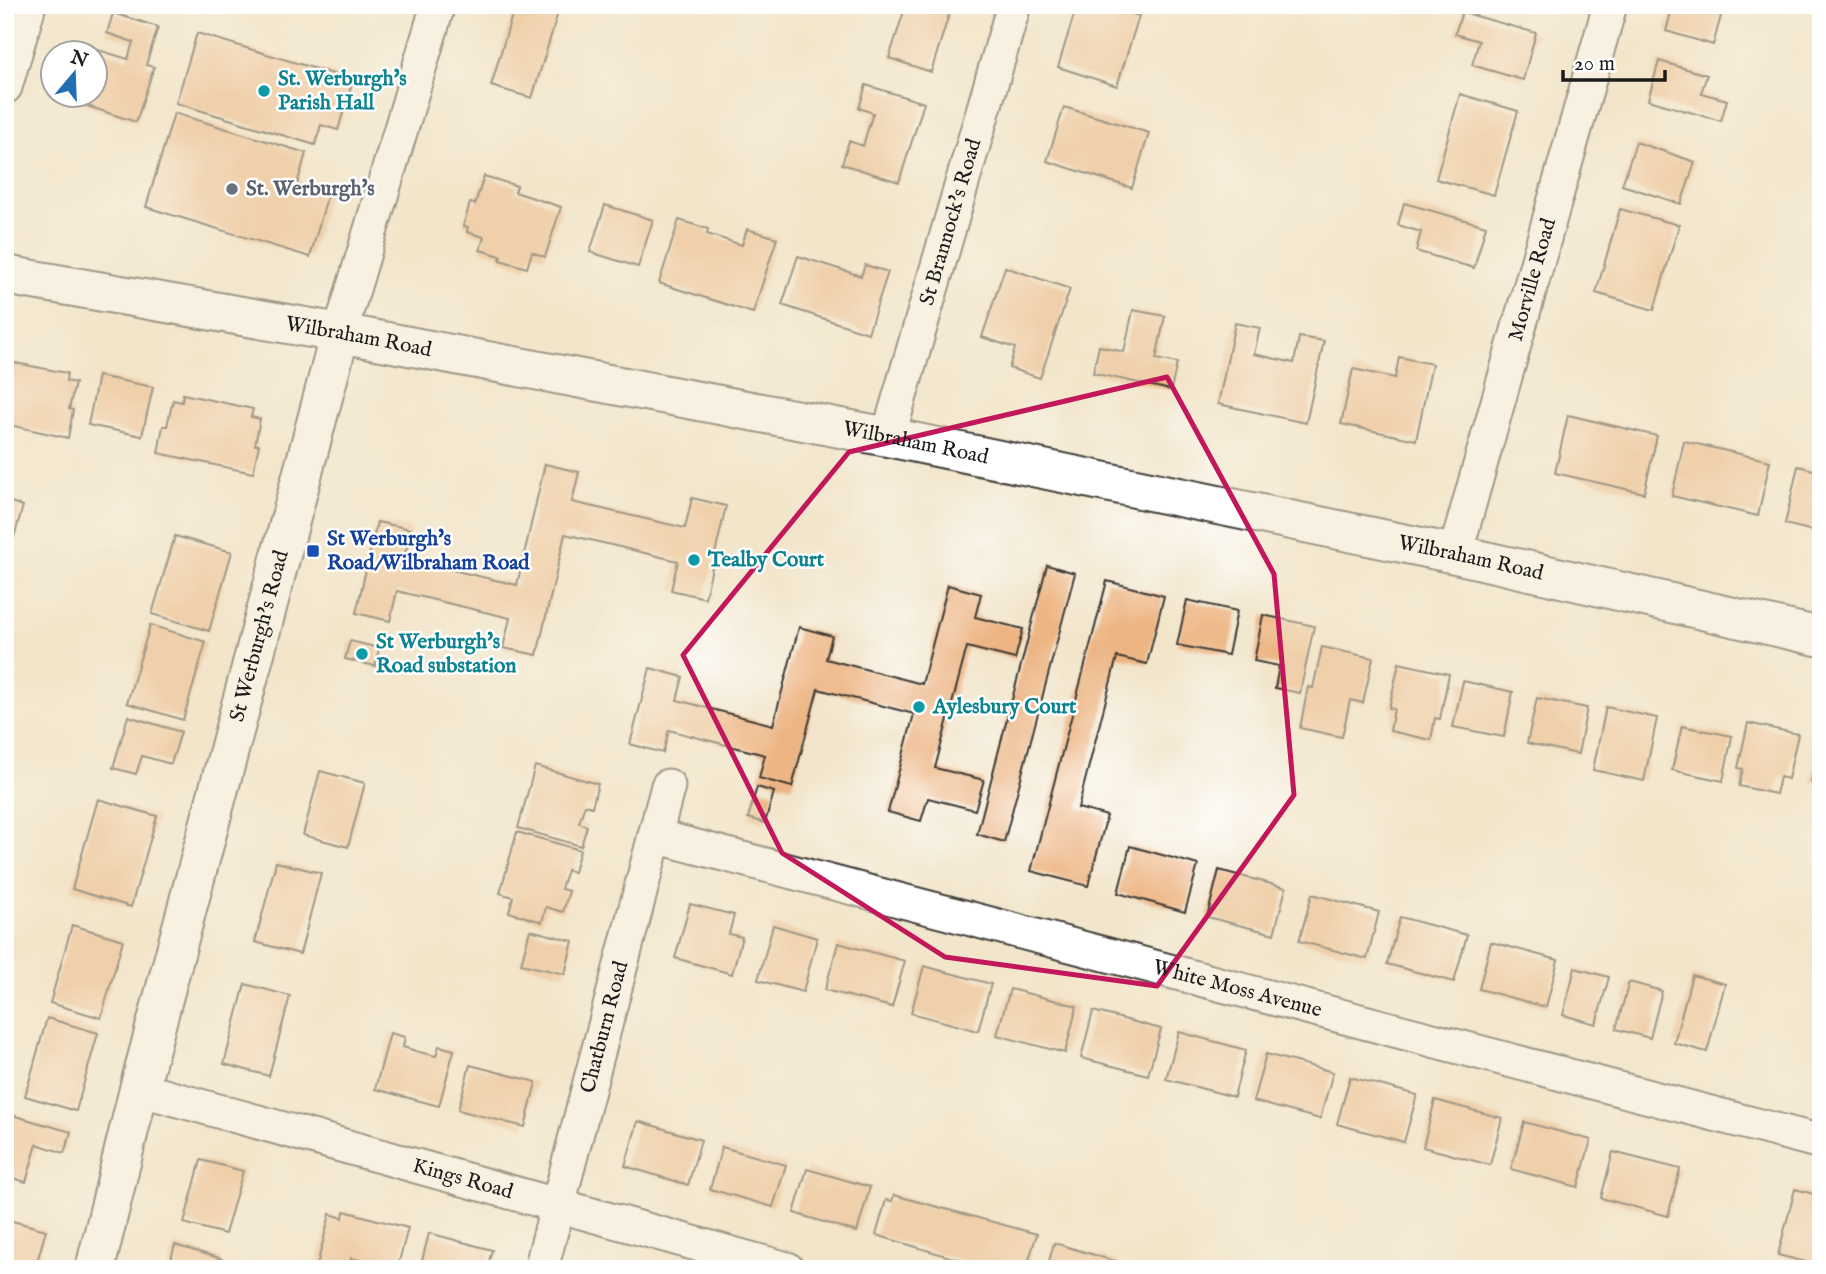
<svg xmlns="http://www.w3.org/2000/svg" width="1826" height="1274" font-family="'IM FELL English',serif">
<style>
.building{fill:#edb583}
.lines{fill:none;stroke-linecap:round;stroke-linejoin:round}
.street-casing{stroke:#3c3a36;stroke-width:37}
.secondary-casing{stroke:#3c3a36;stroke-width:42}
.highway-casing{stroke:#3c3a36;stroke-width:42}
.street{stroke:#fff;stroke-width:33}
.secondary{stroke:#fff;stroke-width:38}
.highway{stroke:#fff;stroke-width:38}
.marked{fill:none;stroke:#c2185b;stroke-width:5;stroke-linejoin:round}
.culture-dot{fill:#0f9aa8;stroke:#fff;stroke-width:2.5}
.worship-dot{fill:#6b7280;stroke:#fff;stroke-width:2.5}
.transit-dot{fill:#1a4fb4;stroke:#fff;stroke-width:2.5}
.labels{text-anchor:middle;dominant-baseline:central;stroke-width:5;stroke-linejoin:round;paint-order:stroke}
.culture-label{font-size:21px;font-weight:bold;fill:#0d838f;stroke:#fff;text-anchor:start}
.worship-label{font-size:21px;font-weight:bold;fill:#5b616d;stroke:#fff;text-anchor:start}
.street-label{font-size:21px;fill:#1c1c1c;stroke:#fff}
.transit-label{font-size:21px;font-weight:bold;fill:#164399;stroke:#fff;text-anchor:start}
</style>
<rect width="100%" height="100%" fill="#fff"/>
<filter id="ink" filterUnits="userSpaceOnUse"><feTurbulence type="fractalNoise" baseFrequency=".0143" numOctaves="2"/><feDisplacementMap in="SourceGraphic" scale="14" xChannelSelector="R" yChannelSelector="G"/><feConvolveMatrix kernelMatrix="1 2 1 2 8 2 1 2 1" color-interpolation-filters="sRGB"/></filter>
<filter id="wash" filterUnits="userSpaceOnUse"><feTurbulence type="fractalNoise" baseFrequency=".00686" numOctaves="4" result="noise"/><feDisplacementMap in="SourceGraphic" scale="28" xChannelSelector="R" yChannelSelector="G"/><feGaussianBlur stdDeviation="1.57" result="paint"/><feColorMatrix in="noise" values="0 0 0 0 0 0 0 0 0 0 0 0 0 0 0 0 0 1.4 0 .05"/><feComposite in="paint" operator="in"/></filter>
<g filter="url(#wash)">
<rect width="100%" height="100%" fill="#f2e5cb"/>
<g id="blocks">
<path class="building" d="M515,5L560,6L532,98L491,86Z
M906,5H952L931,72L889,58Z
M1077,5H1105L1139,16L1117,86L1058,67Z
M1673,5H1724L1713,45L1666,31Z
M1462,12L1536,33L1523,80L1472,65L1479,41L1455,34Z
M113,13L158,27L146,65L154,67L136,122L78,103L80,94H94L95,49L128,59L133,42L107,33Z
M197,33L353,80L338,130L321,125L315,145L176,103Z
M1659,61L1707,75L1701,93L1727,100L1721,121L1648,100Z
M866,85L924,103L899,182L842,164L849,141L863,146L868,129L873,113L859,108Z
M1460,94L1518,111L1494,195L1436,179Z
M1064,107L1149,133L1132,188L1047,161Z
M174,113L306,153L297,185L328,194L310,257L146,207Z
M1636,142L1695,162L1681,204L1622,185Z
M484,176L517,186L515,192L561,207L545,257L532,252L527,268L500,260L501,256L480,250L484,237L467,232L468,227L463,226L470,203L475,204Z
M1404,203L1486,226L1474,268L1416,251L1421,232L1398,225Z
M605,205L653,220L638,267L590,252Z
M1620,209L1679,225L1654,310L1596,293Z
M679,220L708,229L707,234L742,245L747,229L777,238L753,313L659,283Z
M798,256L861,276L865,265L888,272L868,333L782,305Z
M1005,267L1070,289L1040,378L1009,368L1015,348L982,337Z
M1133,310L1165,316L1156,359L1177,363L1171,390L1093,373L1099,346L1124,352Z
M1235,323L1260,328L1254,354L1294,363L1299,337L1324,341L1306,423L1218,404Z
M1399,357L1432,364L1416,440L1341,424L1353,369L1395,378Z
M5,361L67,373L66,381L75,383L69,409L73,410L68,438L5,424Z
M98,376L153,387L142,436L88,425Z
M183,394L253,409L251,417L260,419L255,445H259L253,473L158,453L163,426H167L173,400L182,402Z
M1568,415L1657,436L1644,493L1555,473Z
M1684,441L1770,461L1758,516L1672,496Z
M545,464L579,472L572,502L685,528L692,498L726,506L705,598L671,590L678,561L565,534L537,655L503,648L510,618L401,592L397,591L390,621L356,613L377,522L411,529L404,559L517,585Z
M1798,466L1821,472V533L1785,524Z
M5,500L23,506L6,565H5Z
M175,536L232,552L209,631L152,614Z
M1047,565L1075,573L1004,842L977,834Z
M1107,581L1164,596L1147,664L1117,657L1078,808L1107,816L1088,886L1031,871Z
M948,585L981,594L975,617L1023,629L1015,659L967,647L935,768L984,780L975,810L928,798L921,821L888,812L914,714L818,689L792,787L759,778L765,755L676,732L669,730L663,753L630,744L650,668L683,677L677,700L773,725L799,627L832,636L826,659L922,684Z
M1187,600L1237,611L1228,655L1177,645Z
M1263,615L1314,626L1300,693L1275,688L1279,666L1254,661Z
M150,625L206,642L183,720L127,703Z
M350,641L379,648L375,666L345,659Z
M1322,647L1373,658L1363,703L1350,700L1342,737L1300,728L1308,687L1313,688Z
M1399,663L1449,674L1440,719L1435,718L1431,740L1390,731L1394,709L1389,708Z
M1463,681L1513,692L1504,737L1453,727Z
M1537,698L1587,708L1578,754L1527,743Z
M1606,707L1657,718L1644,781L1593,770Z
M128,716L181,732L171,764L142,756L136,774L113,768Z
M1748,723L1798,734L1788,779L1780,777L1776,794L1739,786L1743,769L1738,768Z
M1682,726L1732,736L1723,781L1672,770Z
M1820,742H1821V785L1811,782Z
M535,766L598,784L592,807L585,805L579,823L587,826L581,846L518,828Z
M320,771L365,783L348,847L303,835Z
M757,787L774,792L765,823L748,818Z
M98,799L157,816L131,907L72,889Z
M517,832L580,850L574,872L567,870L564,879L561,889L569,891L563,912L546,907L542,922L509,912L513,897L500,893Z
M1130,846L1198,865L1185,912L1118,893Z
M276,862L321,873L300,954L255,942Z
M1219,870L1286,888L1274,934L1207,917Z
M1312,894L1379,912L1367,959L1299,941Z
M690,904L734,915L729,934L742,937L732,974L675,958Z
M1400,917L1467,935L1454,982L1387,964Z
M72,925L123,940L101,1018L50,1003Z
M773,925L817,938L803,992L758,980Z
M530,930L573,941L565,974L521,964Z
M1491,942L1558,960L1546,1007L1479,989Z
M838,943L905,961L892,1007L825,990Z
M924,966L991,984L978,1031L911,1013Z
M1575,968L1609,977L1596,1024L1563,1015Z
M1692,975L1725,984L1707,1052L1674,1043Z
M1629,982L1662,991L1650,1038L1616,1029Z
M245,984L290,996L269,1076L224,1064Z
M1010,989L1077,1006L1065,1053L997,1035Z
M1093,1011L1161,1029L1148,1075L1081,1058Z
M47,1018L98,1033L76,1111L25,1096Z
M1179,1032L1246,1050L1234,1097L1166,1079Z
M390,1033L405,1037L403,1047L419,1052L436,1056L439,1046L454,1050L439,1106L375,1089Z
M1266,1054L1333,1072L1320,1119L1253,1101Z
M470,1065L536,1082L525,1127L458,1110Z
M1350,1077L1417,1095L1404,1142L1337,1124Z
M1435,1100L1502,1118L1490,1165L1423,1147Z
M5,1113L71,1132L64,1153L37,1144L26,1182L5,1176Z
M638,1121L701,1140L688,1185L625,1166Z
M1524,1122L1591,1140L1578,1187L1511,1169Z
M722,1147L786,1165L773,1207L710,1189Z
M1613,1152L1680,1169L1668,1216L1601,1198Z
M201,1160L243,1171L225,1234L184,1223Z
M807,1169L870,1187L857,1232L794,1213Z
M1795,1189L1821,1196V1266L1778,1255Z
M894,1195L1037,1234L1026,1269H990L876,1235L886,1200L892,1201Z
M344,1211L408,1228L397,1269L351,1258L348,1269H316L330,1214L343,1218Z
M5,1219L46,1230L35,1269H5Z
M429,1233L492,1250L487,1269H420Z
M1054,1243L1118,1262L1116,1269H1047Z
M175,1245L222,1259L219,1269H168Z"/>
</g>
</g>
<g filter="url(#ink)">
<use href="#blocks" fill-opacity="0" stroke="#3c3a36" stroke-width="2"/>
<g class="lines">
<g class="street-casing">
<g id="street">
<path d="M5,87L29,5"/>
<path d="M340,333L438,5"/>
<path id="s1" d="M888,437L1014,5"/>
<path id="s2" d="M1455,554L1610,5"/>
<path id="s3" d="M655,836L1821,1142"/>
<path id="s4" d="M139,1089L787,1269"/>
<path id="s5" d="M541,1269L668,786"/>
</g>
</g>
<g class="secondary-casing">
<g id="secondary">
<path id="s6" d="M95,1269L139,1089L340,333"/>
</g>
</g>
<g class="highway-casing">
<g id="highway">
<path id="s7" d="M5,275L340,333L888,437L1455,554L1821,637"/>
</g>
</g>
<use href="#street" class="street"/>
<use href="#secondary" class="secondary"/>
<use href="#highway" class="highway"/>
</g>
</g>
<path d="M0 0H1826V1274H0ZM1167,377L1274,574L1294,795L1157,986L945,957L782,853L683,655L849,452Z" fill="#f2e5cb" fill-opacity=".55" fill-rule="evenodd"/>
<path class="marked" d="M1167,377L1274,574L1294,795L1157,986L945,957L782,853L683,655L849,452Z"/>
<g class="culture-dot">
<circle cx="264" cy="91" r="7"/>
<circle cx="694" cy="560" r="7"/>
<circle cx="362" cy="654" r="7"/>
<circle cx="919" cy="707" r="7"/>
</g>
<circle class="worship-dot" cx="232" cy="189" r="7"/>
<rect class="transit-dot" x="306" y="544" width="14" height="14" rx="3.5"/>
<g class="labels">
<g class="culture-label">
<text x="278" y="79">St. Werburgh's<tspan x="278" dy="24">Parish Hall</tspan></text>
<text x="708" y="560">Tealby Court</text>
<text x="376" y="642">St Werburgh's<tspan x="376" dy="24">Road substation</tspan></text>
<text x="933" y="707">Aylesbury Court</text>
</g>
<g class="worship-label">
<text x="246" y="189">St. Werburgh's</text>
</g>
<g class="street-label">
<text stroke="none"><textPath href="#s1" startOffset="224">St Brannock's Road</textPath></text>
<text stroke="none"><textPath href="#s2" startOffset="285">Morville Road</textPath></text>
<text stroke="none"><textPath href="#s7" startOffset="359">Wilbraham Road</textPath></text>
<text stroke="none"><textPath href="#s7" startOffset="926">Wilbraham Road</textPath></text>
<text stroke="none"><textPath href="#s7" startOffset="1493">Wilbraham Road</textPath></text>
<text stroke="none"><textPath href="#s6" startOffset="654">St Werburgh's Road</textPath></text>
<text stroke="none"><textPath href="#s3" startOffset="602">White Moss Avenue</textPath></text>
<text stroke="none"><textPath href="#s5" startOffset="250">Chatburn Road</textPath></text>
<text stroke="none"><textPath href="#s4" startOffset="336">Kings Road</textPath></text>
</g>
<g class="transit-label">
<text x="327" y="539">St Werburgh's<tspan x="327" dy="24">Road/Wilbraham Road</tspan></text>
</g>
</g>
<rect width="1826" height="1274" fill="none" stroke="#fff" stroke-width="28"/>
<g transform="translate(74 74) rotate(19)"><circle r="33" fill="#ffffff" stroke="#a4a4a4" stroke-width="2"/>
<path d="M0-5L12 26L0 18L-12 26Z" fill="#1f6fb2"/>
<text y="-10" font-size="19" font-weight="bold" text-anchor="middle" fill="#1c1c1c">N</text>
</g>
<path d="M1563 70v10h102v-10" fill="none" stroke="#1c1c1c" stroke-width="3.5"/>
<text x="1574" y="70" font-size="21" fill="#1c1c1c" stroke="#ffffff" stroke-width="5" paint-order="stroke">20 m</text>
</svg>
